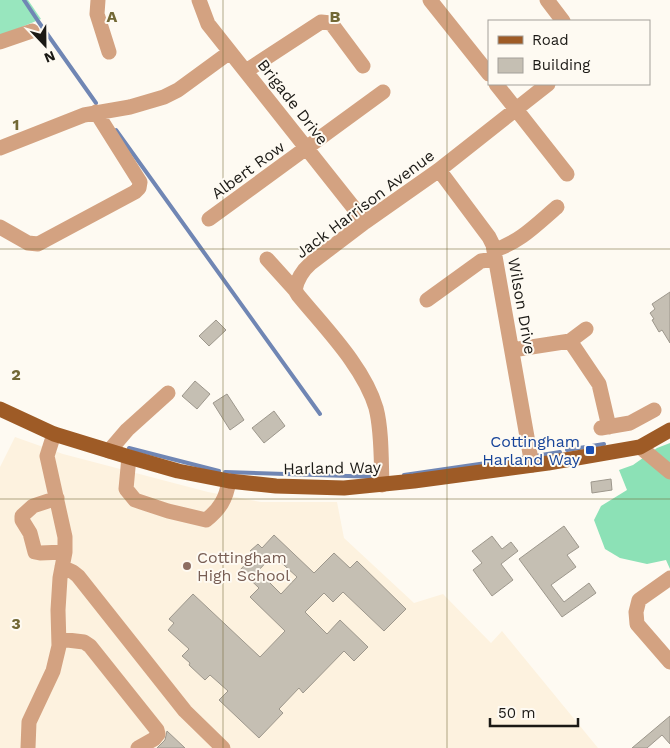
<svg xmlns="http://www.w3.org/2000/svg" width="670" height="748" font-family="'Work Sans',sans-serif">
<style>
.built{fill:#fdf2df}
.green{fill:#98e6be}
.forest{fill:#8ce1b6}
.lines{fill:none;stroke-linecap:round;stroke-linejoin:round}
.stream{stroke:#7086b4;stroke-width:4}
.building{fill:#c5bfb3;stroke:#9d978c;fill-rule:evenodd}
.minor{stroke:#d3a281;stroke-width:15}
.major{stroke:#9e5b26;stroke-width:15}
.grid{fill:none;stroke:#726835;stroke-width:1;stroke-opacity:0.55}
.transit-dot{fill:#1a4fb4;stroke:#fefaf2;stroke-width:2}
.education-dot{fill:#8d6e63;stroke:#fefaf2;stroke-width:2}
.labels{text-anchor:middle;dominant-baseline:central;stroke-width:4;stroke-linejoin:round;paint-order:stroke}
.street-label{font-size:16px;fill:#1b1915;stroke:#fefaf2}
.transit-label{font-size:16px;fill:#164399;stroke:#fefaf2;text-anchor:end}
.education-label{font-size:16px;fill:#785e54;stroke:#fefaf2;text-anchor:start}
.grid-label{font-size:16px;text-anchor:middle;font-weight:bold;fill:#726835;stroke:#fefaf2;stroke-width:4;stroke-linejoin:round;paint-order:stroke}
</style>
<rect width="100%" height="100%" fill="#fefaf2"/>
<path class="built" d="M15,437L63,454L208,492L261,502H337L344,538L414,603L443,594L491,643L502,631L598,748H0V467Z"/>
<path class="green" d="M0,0H28L41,19L0,36Z"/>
<path class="forest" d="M670,443V569L666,560L647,564L620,558L605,549L594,520L601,506L627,490L619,470L633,465L657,448Z"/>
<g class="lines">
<path class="stream" d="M24,0L38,21L96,103
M116,130L320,414
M129,448L219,471
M567,450L604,444
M535,456L560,452
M225,472L379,477
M404,475L528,457"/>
</g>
<path class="building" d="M670,292V343L662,330L659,332L652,320L654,319L650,313L655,309L652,304Z
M216,320L226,330L209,346L199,336Z
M195,381L210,394L197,409L182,396Z
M227,394L244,420L230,430L213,403Z
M274,411L285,426L264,443L252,428Z
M611,479L612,490L592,493L591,482Z
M564,526L579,547L567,555L576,567L551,585L564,602L589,583L596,593L562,617L519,559Z
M274,535L314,573L334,553L350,568L357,561L406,609L384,631L343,592L333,602L324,593L305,612L327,634L340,620L368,647L354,661L344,651L303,693L299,688L279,709L283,713L259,738L219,700L228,691L210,675L205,680L189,665L190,663L182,656L189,649L168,630L174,623L169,619L193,594L260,657L285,631L250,597L259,588L240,570L254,555L250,551L258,544L262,548ZM273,555L297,577L281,594L258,571Z
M492,536L502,549L511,542L518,551L501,564L513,580L492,596L473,570L482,563L472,551Z
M670,716V744L662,735L647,748H632Z
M167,731L185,748H157L165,740Z"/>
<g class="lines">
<path class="minor" d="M98,0L97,14L109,52
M199,0L208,24L365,222
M430,0L489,74
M547,0L563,21
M0,42L32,31
M246,71L321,22L331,23L363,66
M496,84L567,174
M0,148L84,115L130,107L164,97L178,90L230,52
M439,170L489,237L493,245L532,465
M209,219L383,92
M0,227L28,243L38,244L135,192L139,188L140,182L96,112
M494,250C519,243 537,224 557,207
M267,259L295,290
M427,300L481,261L495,259
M570,341L599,384L609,427
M512,350L570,341L586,329
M601,428L630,423L654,410
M640,447L670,472
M109,451L127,430L168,393
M129,457L126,489L135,500L168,511L206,520C220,509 226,499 229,481
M382,485C381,461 382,431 376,408C364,367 325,328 298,295L295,290C297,279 302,271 311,263L365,222L439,170L548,84
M57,498L33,506L22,516V520L30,533L35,552L40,553L65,552
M62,567L73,572L78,576L185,711L223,748
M670,578L639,600L636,612L637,624L670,662
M59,639L84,642L90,646L157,730L158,734L154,739L138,748
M28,748L29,722L53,671L59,646L58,610L60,578L65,552V537L47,456L54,434"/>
<path class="major" d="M0,409L54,434L129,457L178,471L229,481L276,486L344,488L414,481L548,463L640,447L670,430"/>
</g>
<path class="grid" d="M223,0V748M447,0V748M0,249H670M0,499H670"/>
<rect class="transit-dot" x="585" y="445" width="10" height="10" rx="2.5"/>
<circle class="education-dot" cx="187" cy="566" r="5"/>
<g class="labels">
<g class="street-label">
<text transform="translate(293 102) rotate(52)">Brigade Drive</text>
<text transform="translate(248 170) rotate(-36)">Albert Row</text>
<text transform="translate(365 204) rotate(-37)">Jack Harrison Avenue</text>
<text transform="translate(522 306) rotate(80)">Wilson Drive</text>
<text transform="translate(332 468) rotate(-1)">Harland Way</text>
</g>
<g class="transit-label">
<text x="580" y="441">Cottingham<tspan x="580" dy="18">Harland Way</tspan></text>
</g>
<g class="education-label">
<text x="197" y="557">Cottingham<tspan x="197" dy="18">High School</tspan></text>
</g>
</g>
<g class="grid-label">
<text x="112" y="22">A</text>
<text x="335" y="22">B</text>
<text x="16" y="130">1</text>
<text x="16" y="380">2</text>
<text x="16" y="629">3</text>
</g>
<rect x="488" y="20" width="162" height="65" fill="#fefaf2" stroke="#a3a09a"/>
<rect x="498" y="36" width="25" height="8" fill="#9e5b26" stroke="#a3a09a"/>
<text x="532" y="45" font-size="15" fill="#1b1915">Road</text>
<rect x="498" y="58" width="25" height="15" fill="#c5bfb3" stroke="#a3a09a"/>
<text x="532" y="70" font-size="15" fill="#1b1915">Building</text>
<g transform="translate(45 45) rotate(158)" stroke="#fefaf2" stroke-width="4" paint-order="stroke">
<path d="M0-4L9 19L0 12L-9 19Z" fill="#1b1915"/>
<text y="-8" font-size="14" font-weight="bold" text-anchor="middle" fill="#1b1915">N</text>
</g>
<path d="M490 718v8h88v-8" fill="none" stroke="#1b1915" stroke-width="2.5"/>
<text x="498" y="718" font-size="15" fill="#1b1915" stroke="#fefaf2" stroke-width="4" paint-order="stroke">50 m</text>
</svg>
